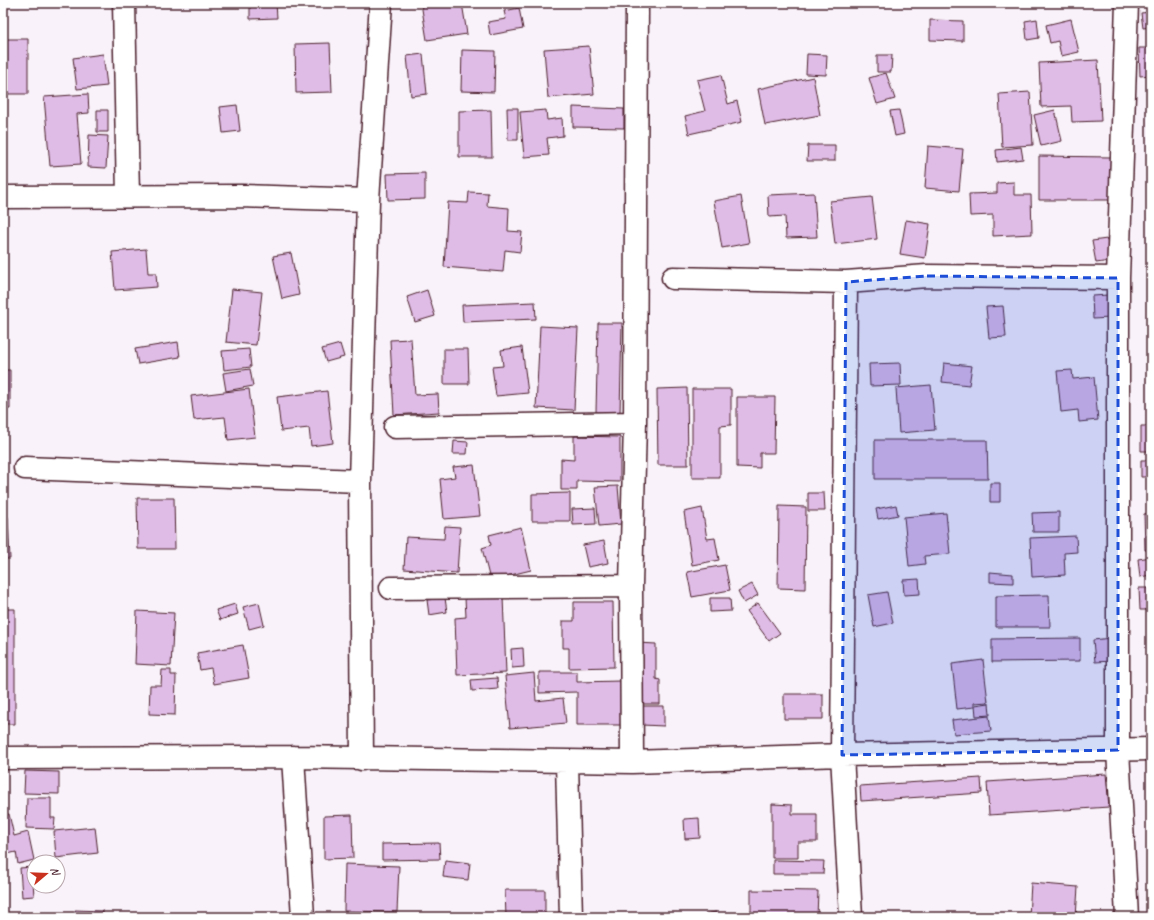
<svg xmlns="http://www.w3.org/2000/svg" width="1154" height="920" font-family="Caveat,sans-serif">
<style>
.building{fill:#dfbce6;stroke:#4a1f2b}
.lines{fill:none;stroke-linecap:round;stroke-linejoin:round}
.street-casing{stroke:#4a1f2b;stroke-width:25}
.street{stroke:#fff;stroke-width:22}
.marked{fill:#1d4ed8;fill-opacity:0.2;stroke:#1d4ed8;stroke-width:3;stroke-dasharray:8 5;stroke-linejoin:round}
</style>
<rect width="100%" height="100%" fill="#f9f2fa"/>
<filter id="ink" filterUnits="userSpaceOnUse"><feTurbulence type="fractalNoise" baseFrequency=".025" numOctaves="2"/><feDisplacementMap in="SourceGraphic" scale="8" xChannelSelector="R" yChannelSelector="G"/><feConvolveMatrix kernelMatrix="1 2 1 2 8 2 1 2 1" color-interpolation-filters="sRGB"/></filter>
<g filter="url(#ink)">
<path class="building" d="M250,3H276L277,18L250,19Z
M421,3H462L467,34L427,40Z
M519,8L523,29L490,35L488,22L506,19L504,11Z
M1151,12V27L1143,28L1141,13Z
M1037,19L1039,38L1027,40L1025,21Z
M1071,19L1079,52L1061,56L1058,41L1050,43L1046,25Z
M930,20L963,21V41L930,40Z
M3,39H28V94H3Z
M330,43L332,92L296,93L295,44Z
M589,46L594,94L548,98L544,49Z
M1139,48H1151V75L1140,76Z
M462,50L495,51L494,92L461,91Z
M103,54L107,86L77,89L73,58Z
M423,54L427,94L411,96L407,56Z
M807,54L827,55L826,75L806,74Z
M877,55H892L891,72H877Z
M1098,60L1101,121L1072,122L1071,106L1041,107L1039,63Z
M886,73L895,99L877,104L869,78Z
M721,75L728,104L737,101L742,122L689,134L685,116L705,111L697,80Z
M813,77L820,115L765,125L758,89Z
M1030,92L1033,145L1002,147L999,94Z
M88,94L89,113L77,114L81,164L50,166L44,97Z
M237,105L240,131L223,133L220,107Z
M573,107L624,109V128L573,127Z
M507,108H518V140H508Z
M97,110H108V132H97Z
M491,110L492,157H459V111Z
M546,110L547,120L562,118L563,136L547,138L549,155L524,157L520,112Z
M899,110L904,134L895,136L890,111Z
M1055,110L1062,141L1041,146L1034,115Z
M89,135L108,136L106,168L88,167Z
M808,145H835V161H807Z
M928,146L963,149L959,191L925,188Z
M1021,147L1023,159L997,162L996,150Z
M1039,156L1111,157V200H1039Z
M425,173V199L388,200L387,174Z
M1014,182V195H1031L1032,234L993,236V215L970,216L969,194L997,193V183Z
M469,192L488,193L487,206L509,208L508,231L522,232L520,252L505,250L503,272L444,267L448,202L468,203Z
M814,193L817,237L786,238L785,216L769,217L768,195Z
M741,196L749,243L722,248L714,201Z
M872,197L877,239L835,244L830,201Z
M906,220L930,224L925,258L900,254Z
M1107,239L1110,261L1096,263L1092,241Z
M146,249L148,273H156L157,287L115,290L112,252Z
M291,253L299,295L282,299L273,256Z
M3,279L8,303L3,304Z
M232,289L262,292L256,345L226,342Z
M427,290L435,316L415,322L407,297Z
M1108,295L1110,318L1093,319L1092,296Z
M535,302L536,319L463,322L462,305Z
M1003,306L1006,337L989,338L986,307Z
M598,323H622L620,413L596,412Z
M540,326L578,328L574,410L536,408Z
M411,339L415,395L438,394L439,412L394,415L390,340Z
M178,342L180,357L138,364L135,349Z
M340,344L344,357L326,362L322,349Z
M522,347L528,393L496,396L492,367L503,366L501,350Z
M249,349L251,367L224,370L222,351Z
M444,349H468L469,384H444Z
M900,363L901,385L870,386L869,364Z
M944,363L972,366L969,385L942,382Z
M250,369L253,386L226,391L223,373Z
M3,370H10V409H3Z
M1072,370L1073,379L1094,377L1098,420L1079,422L1078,410L1061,412L1057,371Z
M931,385L935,430L899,433L896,388Z
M687,388L688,465H658L657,389Z
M249,389L255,437L228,440L225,417L194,420L191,396Z
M692,389H731V425L720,426V478H692Z
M327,391L333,443L311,446L309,428L281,431L277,397Z
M737,397H775L774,453H760V468L737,467Z
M1141,426H1151V451H1141Z
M574,436L620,437V482L577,481V490H561V459L574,460Z
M875,440H987L988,479H875Z
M454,441L468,442L467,454H453Z
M1141,460H1151V477H1141Z
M474,465L480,516L444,519L440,479L455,477L453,467Z
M990,483H1000V502H990Z
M618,486L621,524L599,526L595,487Z
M570,493V521H532V494Z
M808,493H824L825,511H808Z
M137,498H174L175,549H138Z
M896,505L898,515L878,519L876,509Z
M779,506L806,507L805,589L778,588Z
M595,508L596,524L573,525L572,509Z
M702,508L707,539L715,538L719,560L692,565L684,512Z
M1059,512V532H1033L1032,513Z
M946,513L950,554L924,556L925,564L909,566L904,517Z
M1151,513V550H1145L1144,514Z
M3,517H8L10,559H3Z
M445,526L460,527L457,573L404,569L406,537L444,539Z
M521,527L531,570L490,580L482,548L491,545L489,535Z
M1076,536L1077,552L1064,553L1065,575L1032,577L1030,538Z
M604,541L608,563L588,567L583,545Z
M1151,557V575L1140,577L1138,559Z
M725,565L730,590L692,597L687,572Z
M990,572L1013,574V583L990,582Z
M919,579L920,594L904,595L903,580Z
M752,584L758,595L744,603L738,591Z
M1139,588H1151V610H1140Z
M887,592L893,623L874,627L868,595Z
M1049,595L1050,627H996V596Z
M503,597L506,673L457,675L455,618L466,617L465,598Z
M445,598L447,612L429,615L427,600Z
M710,598H730L731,611L710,612Z
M574,602H613L614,667L569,668V648H563V621H574Z
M259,603L264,625L249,629L243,607Z
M758,603L780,633L769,641L747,611Z
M235,604L238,614L220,620L216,610Z
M3,609H15V724H3Z
M137,611L174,613L171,666L135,664Z
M1080,638V661L992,662V639Z
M1111,638L1112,661L1095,662L1093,640Z
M638,643L656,644V679L660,680V704H639Z
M243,645L249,678L214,684L211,668L200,670L197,653Z
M523,648L524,667L512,668L511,649Z
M983,660L988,702L974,703V707L957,709L952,664Z
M162,670H171V675H176L175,715L149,714L150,685H161Z
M539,672H577V682L621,681V725H577V692L539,693Z
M534,673L536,701L563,698L566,723L510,728L505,676Z
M497,678L498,689L472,691L471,680Z
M784,694H823V719H784Z
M989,703L990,715L976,716L975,705Z
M642,706H664V726L642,725Z
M989,716L991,731L954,734L952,720Z
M25,771L59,772V794L24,793Z
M1106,774L1109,807L989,815L987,782Z
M981,778L982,793L861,801L860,786Z
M27,798H51V818H55L54,829L26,828Z
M772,804L792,805V814H817V842H798V858H772Z
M9,814L14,836L28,832L34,860L18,864L16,852L3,855V815Z
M352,815L353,858L324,859V816Z
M699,818L700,838L685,839L684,819Z
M95,827L98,853L56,858L54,831Z
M439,843L440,859L382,860V844Z
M445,860L470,863L468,880L443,877Z
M773,860L824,861L823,874H773Z
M345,864L399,866L397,912L344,911Z
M32,867L34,896L22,897L20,868Z
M1031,883L1078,887L1076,917H1029Z
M505,890H545V917H506Z
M751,890L818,891L817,917H751Z
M75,910L103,911V917H75Z
M716,912L717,917H706L705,914Z"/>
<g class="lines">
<g class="street-casing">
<path id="street" d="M124,3L128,196
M1127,3L1118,278V750L1127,917
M3,197L241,196L368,200
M673,278L846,282L927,276L1118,278
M846,282L842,755L851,917
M395,427L635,423
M25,468L360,481
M391,588L631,586
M293,757L303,917
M3,758L293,757L632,762L842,755L1151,749
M362,759L360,481L368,200L381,3
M567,762L571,917
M632,762L631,586L635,423L637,3"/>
</g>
<use href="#street" class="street"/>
</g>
</g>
<path class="marked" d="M927,276L1118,278V750L842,755L846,282Z"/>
<rect width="1154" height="920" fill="none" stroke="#fff" stroke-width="16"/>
<rect x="8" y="8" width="1138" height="904" fill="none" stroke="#4a1f2b" stroke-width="1.5" filter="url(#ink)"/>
<g transform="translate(46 874) rotate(71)"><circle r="19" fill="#ffffff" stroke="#b7a5aa"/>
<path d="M0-3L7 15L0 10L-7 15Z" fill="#c8321e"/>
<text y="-6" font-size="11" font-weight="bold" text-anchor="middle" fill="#4a1f2b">N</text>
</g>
</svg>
